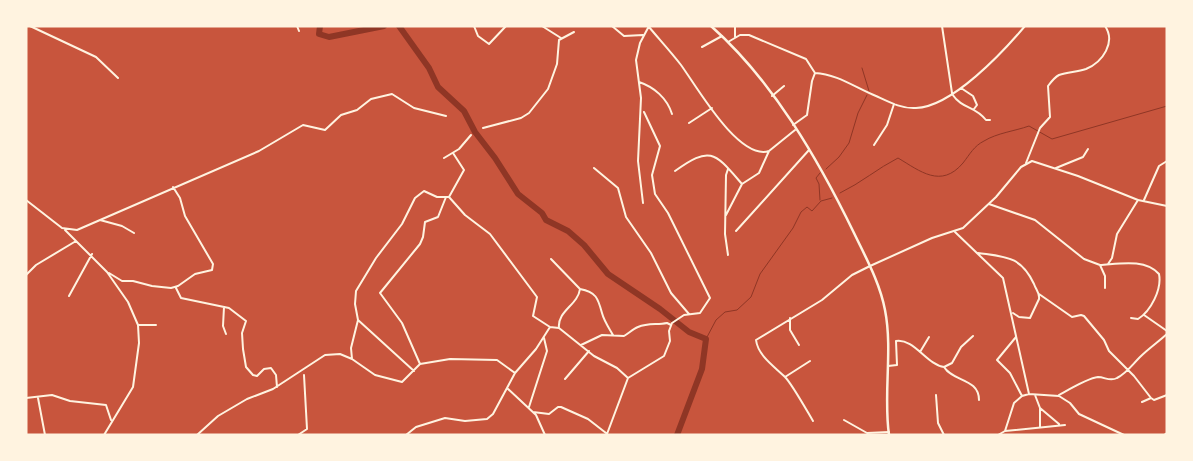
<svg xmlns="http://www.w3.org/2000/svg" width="1193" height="461" font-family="'Source Sans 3',sans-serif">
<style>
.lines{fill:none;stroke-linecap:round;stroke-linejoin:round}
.stream{stroke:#8f3625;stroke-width:1}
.river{stroke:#8f3625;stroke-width:6}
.minor{stroke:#fff3e0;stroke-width:2}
.tertiary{stroke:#fff3e0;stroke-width:2}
.trunk{stroke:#fff3e0;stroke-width:2.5}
</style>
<rect width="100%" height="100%" fill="#c8553d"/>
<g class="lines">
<path class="stream" d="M862,68L869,91
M826,169L839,157L849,143L858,113L867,95
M820,173L816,178L819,184L820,200
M840,193C861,183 878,168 898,158C920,171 941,189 963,163C970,154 974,146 984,141C997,133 1015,131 1029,126L1052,139L1167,106
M706,339L716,320L725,312L737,310L751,297L760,274L793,228L801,212L807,207L812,211L821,201L832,198"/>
<path class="river" d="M320,26L319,34L329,37L384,26
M399,26L429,68L438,87L464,111L475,132L495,158L518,194L542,213L546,220L568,231L584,245L608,274L660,309L689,332L706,339L702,369L677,435"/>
<path class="minor" d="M30,26L96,57L118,78
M297,26L299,31
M474,26L478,36L489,44L506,26
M542,26L561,38
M612,26L624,36L643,35
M942,26L952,93
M649,27C659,39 671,52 681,65C697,87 739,161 769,151
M735,37V26
M728,42L740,35H749L806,59L815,73
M702,47L722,36
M639,82C654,87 667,98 672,114
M961,88L973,96L977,105L974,109
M952,94C963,110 974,105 986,120H990
M772,96L784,86
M689,123L712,108
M793,125L807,115L812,81L815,73C837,74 856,88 876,96C889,102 902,109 916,108C952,107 1003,52 1025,26
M483,128L521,118L529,113L548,89L557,64L559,40L574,32
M874,145L887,125L894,104
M444,158L459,149L471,135
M1026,163L1040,128L1050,117L1048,86C1051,82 1055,77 1059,75C1068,72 1077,72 1086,69C1103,62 1116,42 1105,26
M594,168L618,188L626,217L651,253L671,293L689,314
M1056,168L1083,157L1088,149
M728,169L726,175L725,234L728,255
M675,171C711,145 715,153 742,184
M449,197L464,170L453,153
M26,200L62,228L77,230L259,151L303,125L325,130L341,115L357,110L371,99L392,94L414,108L446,116
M1144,200L1159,166L1167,161
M643,203L638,161L641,98L636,60L640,43L649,26
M989,204L1035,220L1084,259L1100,265L1105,276V288
M726,215L742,184L759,173L769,151L795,130
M100,220L122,226L134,233
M65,230L107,272L128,302L138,325L139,343L133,387L104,435
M736,231L809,150
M955,232L1003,278L1029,394
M978,253C1006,257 1021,256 1034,284C1036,290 1040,293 1039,299L1030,318L1019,317L1013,313
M551,259L580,289C578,305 557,311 559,328
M1108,264L1112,258L1117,234L1138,200
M1100,265C1118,264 1145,258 1159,274C1162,289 1151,311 1138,319L1131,318
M109,273L122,281H133L152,286L171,288L178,286L195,274L212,270L213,264L185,216L180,198L173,187
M26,275L36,265L76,241
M176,288L181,298L229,308L246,321L242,333L243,349L246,367L253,375L257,376L264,369L271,368L276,375L277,387
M580,289C596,292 598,298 602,313C604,321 609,328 613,335
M1039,294L1072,317L1081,315L1084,316L1104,340L1109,351L1134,376L1151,398L1154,400L1167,395
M69,296L92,254
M224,307L223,326L226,334
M1144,315L1167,331
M790,318V330L799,345
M358,320L414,371
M138,325H156
M550,327L559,328L594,356L617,368L628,378
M1016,337L997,360L1010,373L1022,396
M581,345L602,335L624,336C629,333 633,329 638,327C648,323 657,325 667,323L671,325
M920,352L929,337
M352,359L375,375L402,382L420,364L450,359L497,360L515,373
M420,364L402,323L380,293L420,244L423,237L425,222L438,217L446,197
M888,366L897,365L896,341C914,338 927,365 944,367L952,363L961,347L973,336
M944,367C953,382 979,378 979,400
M785,377L810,361
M565,379L589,351
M507,388L536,415L545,435
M936,395L938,423L944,435
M1035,395L1040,408V426
M1059,395C1068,390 1088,378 1098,377C1105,377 1110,382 1117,378C1127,373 1132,365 1140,357C1148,349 1158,342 1167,334
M26,398L52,395L70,401L106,405L111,420
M38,398L45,435
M1142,402L1151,398
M529,407L547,351L544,338
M1040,408L1059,424
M533,412L549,414L558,407H561L588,419L606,433
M844,420L867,433L889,432
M813,421C807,411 792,384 785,377C775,367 758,356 756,340L822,300L852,275L870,266
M1005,431L1014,403L1022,396L1029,394L1059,396L1070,403L1079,414L1124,435
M607,434L628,378L664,356L670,341L669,331L672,323L684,315L700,313L710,298L668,213L655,194L652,175L660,146L644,112
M197,435L218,416L247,399L273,389L325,355L340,354L352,359L351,348L358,320L355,304L356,291L376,258L402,224L415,198L424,191L437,197H449L465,215L490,234L537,297L533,316L550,327L536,349L515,373L493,414L487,419L465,421L445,418L416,427L406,435
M298,435L307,429L304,375
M998,435L1005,431L1065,425
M1164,435L1167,433"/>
<path class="tertiary" d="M870,266L932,238L963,228L996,197L1021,167L1032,161L1078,176L1138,200L1167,206"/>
<path class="trunk" d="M711,26C773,81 818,159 854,233C866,258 880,283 885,310C893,351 883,394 889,435"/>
</g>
<rect width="1193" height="461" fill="none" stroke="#fff3e0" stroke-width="55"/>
</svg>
